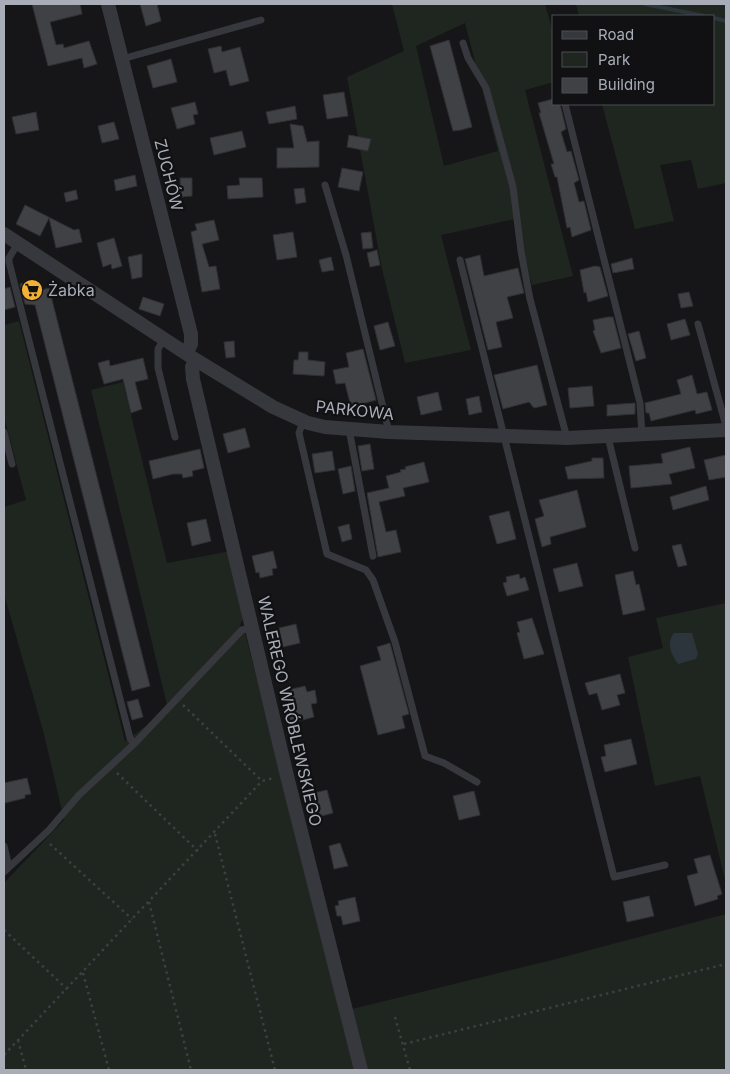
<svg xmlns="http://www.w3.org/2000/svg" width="730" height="1074" font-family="Inter,sans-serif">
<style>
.green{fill:#1e261f;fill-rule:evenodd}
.water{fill:#2c353c}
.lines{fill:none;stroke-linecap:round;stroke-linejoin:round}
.stream{stroke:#2c353c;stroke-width:4}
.building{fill:#404145;stroke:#303034}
.path{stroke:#3d3f44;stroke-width:2.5;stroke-dasharray:2.5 4;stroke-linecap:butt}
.service{stroke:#37383d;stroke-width:7}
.minor{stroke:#37383d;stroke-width:14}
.labels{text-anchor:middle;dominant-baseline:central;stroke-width:4.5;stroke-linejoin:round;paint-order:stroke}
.street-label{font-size:16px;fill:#a8adb8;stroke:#111113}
.poi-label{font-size:16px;fill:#a8adb8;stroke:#111113;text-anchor:start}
</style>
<rect width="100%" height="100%" fill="#161618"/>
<path class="green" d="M392,4H545L554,36V82L525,90L573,276L532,285L515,219L441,235L471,350L405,363L382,269L360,149L368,151L371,139L358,137L347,77L404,51ZM465,23L498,151L444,166L416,46Z
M576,4H726V183L698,189L691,160L660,165L674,221L635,229L602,104H714V16H579Z
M19,321L125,741L149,724L167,705L91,390L123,382L167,563L231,551L245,614L240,625L243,634L245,632L355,1070H4V883L64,820L44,734L4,594V507L26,500L4,417V325Z
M726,603V884L700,776L655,786L628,657L663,648L656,618Z
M726,914V1070H368L352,1009L552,960Z"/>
<path class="water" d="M674,633H692L698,654L696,659L678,664C671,654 666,643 674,633Z"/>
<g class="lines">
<path class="stream" d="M645,4L704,16
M714,18L726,21"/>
</g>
<path class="building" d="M32,4H80L82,14L50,22L56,45L63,44L64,48L89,41L97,64L84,68L82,58L48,66Z
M140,4H157L161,21L146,26Z
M449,40L472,127L461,130L453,131L430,46Z
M221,46L222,52L240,47L249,81L230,86L226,70L214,73L208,49Z
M171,59L177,82L153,88L147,66Z
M344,92L348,116L327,119L323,95Z
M553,99L554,104H560L566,129L561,132L567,152L571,151L579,180L574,183L579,202L584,201L591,230L572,237L570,227L567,228L557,177H555L551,164H554L539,113H541L538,103Z
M195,102L198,114L193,115L195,124L177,129L171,108Z
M295,106L297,119L269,124L266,112Z
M36,112L39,130L16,134L12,117Z
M114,122L119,139L102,143L98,126Z
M290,124L303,126L307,142L319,141V167L277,168V148H294Z
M242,131L246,147L214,155L210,138Z
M349,135L371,139L368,151L347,147Z
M342,168L363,172L359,191L338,187Z
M135,175L137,186L116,191L114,180Z
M180,178H192V196L181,197Z
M239,178H262L263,197L228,199L227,186L240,185Z
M304,188L306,202L296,204L294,189Z
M76,190L78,199L66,202L64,193Z
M25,205L74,230L79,229L82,242L56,248L49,218L40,236L16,224Z
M214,220L219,240L202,244L209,267L216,266L220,289L202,292L191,232L197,230L195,224Z
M293,232L297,257L277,260L273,235Z
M371,232L373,248L363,249L361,233Z
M114,238L122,266L112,269L111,264L103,267L97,243Z
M377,250L380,265L370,267L367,253Z
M142,254V277L132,279L128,257Z
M480,255L484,276L518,268L524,293L507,297L513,318L496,322L502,347L488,350L465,259Z
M331,257L334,270L322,272L319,260Z
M632,258L634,269L613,273L611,264Z
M595,266L600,267L608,296L588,302L586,292L584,293L580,270Z
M36,280L38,291L49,288L150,686L132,691L35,305L25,304L20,284Z
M10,287L15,307L4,310V289Z
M689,292L693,306L681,308L678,294Z
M143,297L164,304L160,316L139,309Z
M608,317H613L621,348L601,353L593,331L595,330L593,320Z
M685,319L690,335L671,340L667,324Z
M388,322L395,346L380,350L374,326Z
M639,331L646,358L636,361L628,334Z
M234,341L235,357L226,358L224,342Z
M363,349L376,400L351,407L345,383L336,384L333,370L349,367L346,353Z
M299,352H308V360L325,362L324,376L293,374L294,360H298Z
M143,358L148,379L135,382L142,409L131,413L123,379L104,384L98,363L109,360L110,366Z
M537,365L547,405L534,408L529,402L503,409L494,375Z
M692,375L697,394L707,392L712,410L696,414L695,410L651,421L649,413H646L645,403L681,394L677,380Z
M592,386L594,406L570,408L568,388Z
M438,392L442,410L421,415L417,397Z
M479,396L482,412L469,415L466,399Z
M635,403V414L607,416V405Z
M245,428L250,447L228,453L223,434Z
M370,444L374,469L362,471L358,446Z
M690,447L695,468L669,474L672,484L631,488L629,466L663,463L661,454Z
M200,449L204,468L192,471L193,476L183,478L182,474H173L153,479L149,461Z
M332,451L335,470L315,473L312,454Z
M726,455V477L709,480L704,460Z
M592,458H603L604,478L568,479L565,467L592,461Z
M424,462L429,482L403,488L405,496L379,502L386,532L396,530L401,552L378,557L367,493L389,488L386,476L401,472L400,470L406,469L405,467Z
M351,466L355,491L343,494L338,469Z
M706,486L709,500L673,510L670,497Z
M577,490L586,527L550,537L551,544L542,547L535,519L544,516L539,500Z
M509,511L516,539L497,544L489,516Z
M206,519L211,541L192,546L187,523Z
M349,524L352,539L342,542L338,527Z
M681,544L687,565L678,567L672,546Z
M273,551L277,568L272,569L273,575L260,578L259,572L256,573L252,556Z
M577,563L583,586L559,592L553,569Z
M633,571L636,585L639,584L645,610L623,615L615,575Z
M519,574L520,579L525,577L529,590L507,596L503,583L507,582L506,577Z
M532,618L544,654L524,659L517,633L520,632L517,622Z
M296,624L300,643L283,647L279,628Z
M390,643L409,714L402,716L405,728L378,735L360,666L381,660L377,647Z
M620,674L625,693L617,695L620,705L602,710L597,693L589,695L585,683Z
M305,686L307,692L315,690L317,703L311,704L314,717L291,723L286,703L290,702L288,690Z
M138,699L143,717L132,720L127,702Z
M631,739L637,764L605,772L601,757L606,756L604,745Z
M27,778L31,794L25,795V798L5,803L4,783Z
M327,790L333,813L314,818L309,794Z
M474,791L480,815L459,820L453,796Z
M340,843L348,866L334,869L329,846Z
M710,855L722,894L717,896L718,899L695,906L687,876L698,873L694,859Z
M649,896L654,916L627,922L623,902Z
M355,897L360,921L343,925L341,916H337L335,906L339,905L338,901Z"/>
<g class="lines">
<path class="path" d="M183,705L262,781
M117,773L198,851
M215,834L275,1070
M50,844L132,919
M149,902L191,1070
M4,930L67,989
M83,973L109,1070
M395,1017L410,1070
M18,1040L26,1070
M404,1044L726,964
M4,1055L262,781L274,778"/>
<path class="service" d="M463,43L468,58L486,88L513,187L521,251L530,299L567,438
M122,59L261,20
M565,104L640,403L642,435
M325,185L346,255L389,432
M18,243L9,258V262L130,738L134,744
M460,260L614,877L665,865
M698,324L726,426
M164,339L158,349V368L175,437
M303,421L299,433L327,554L366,570L373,580L395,642L425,756L444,763L477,782
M349,429L373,556
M4,432L12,464
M608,437L635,548
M4,846L9,867
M4,872L49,830L79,795L134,744L242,630L252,628"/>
<path class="minor" d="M108,4L191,334V344L186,353
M4,234L196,360L273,407L308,423L325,427L389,432L567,438L726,430
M196,360L192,367L193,379L287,776L361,1070"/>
</g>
<defs>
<g id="supermarket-disc" transform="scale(1.125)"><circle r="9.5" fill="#f2b134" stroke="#111113"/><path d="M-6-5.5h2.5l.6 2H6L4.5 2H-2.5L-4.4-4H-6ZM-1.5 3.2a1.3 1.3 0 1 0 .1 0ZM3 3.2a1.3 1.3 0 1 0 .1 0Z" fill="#111"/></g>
</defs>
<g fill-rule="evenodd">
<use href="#supermarket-disc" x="32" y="290"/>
</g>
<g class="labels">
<g class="street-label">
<text transform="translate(169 175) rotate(76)">ZUCHÓW</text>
<text transform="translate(355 410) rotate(6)">PARKOWA</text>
<text transform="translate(290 711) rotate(77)">WALEREGO WRÓBLEWSKIEGO</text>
</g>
<g class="poi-label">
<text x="48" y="290">Żabka</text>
</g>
</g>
<rect width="730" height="1074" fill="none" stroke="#a8adb8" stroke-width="10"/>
<rect x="552" y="15" width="162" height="90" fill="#111113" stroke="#4d4f55"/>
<rect x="562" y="31" width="25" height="8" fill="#37383d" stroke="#4d4f55"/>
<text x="598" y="40" font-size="15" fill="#a8adb8">Road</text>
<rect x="562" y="52" width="25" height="15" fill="#1e261f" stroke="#4d4f55"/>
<text x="598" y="65" font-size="15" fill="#a8adb8">Park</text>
<rect x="562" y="78" width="25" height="15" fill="#404145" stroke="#4d4f55"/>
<text x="598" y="90" font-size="15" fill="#a8adb8">Building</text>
</svg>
